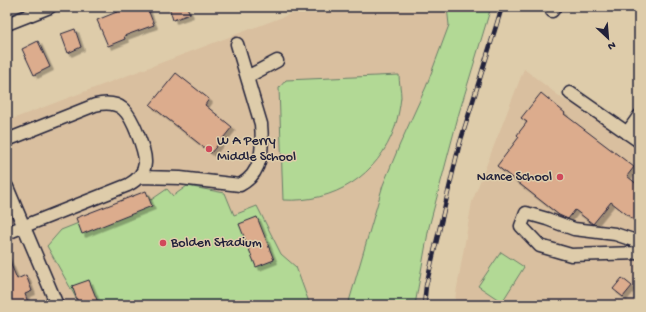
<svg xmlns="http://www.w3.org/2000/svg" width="646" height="312" font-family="'Gochi Hand',sans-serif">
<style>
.built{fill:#d9bf9f}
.green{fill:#b2d995;stroke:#6a7e68}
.building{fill:#dcac8d;stroke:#22223b;filter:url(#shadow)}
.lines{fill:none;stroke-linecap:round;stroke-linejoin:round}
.minor-casing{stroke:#22223b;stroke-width:15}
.minor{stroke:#deccaa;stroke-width:12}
.rail-casing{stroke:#22223b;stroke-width:4.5}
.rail{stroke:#deccaa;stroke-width:3;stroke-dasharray:9;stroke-linecap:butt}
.poi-dot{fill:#d1495b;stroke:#deccaa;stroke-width:1.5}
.labels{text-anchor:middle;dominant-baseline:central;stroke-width:3;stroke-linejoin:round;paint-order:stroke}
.poi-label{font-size:14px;fill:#22223b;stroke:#deccaa;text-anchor:start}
</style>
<defs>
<filter id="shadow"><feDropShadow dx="3.5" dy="3.5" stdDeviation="0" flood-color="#0004"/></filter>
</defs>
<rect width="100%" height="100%" fill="#deccaa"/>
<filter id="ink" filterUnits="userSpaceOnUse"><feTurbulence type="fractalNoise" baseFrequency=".025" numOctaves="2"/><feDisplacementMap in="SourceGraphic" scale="8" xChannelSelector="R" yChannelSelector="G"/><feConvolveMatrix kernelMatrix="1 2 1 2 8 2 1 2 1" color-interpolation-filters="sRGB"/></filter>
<g filter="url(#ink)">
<path class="built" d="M309,7H458L376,305H7V121Z
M524,69L563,99L583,110L639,151V305H454L472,202Z"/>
<path class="green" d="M447,7H491L459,113L429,227L415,305H348L383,185L400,144L426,87L449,25Z
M399,75C399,82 401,90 401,97C400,107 398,117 395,127C378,176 334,203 283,200L279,88L286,80Z
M187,186L225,193L234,215L257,206L281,254L296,267L310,305H80L47,246L61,230L149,195L151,200L167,189L173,196Z
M501,252L524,267L502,302L478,286Z"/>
<path class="building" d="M129,7H147L154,25L124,36L125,39L108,46L97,20Z
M169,7H187L190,14L173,20Z
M75,29L81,47L68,53L61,34Z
M38,41L50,67L34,75L22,49Z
M176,73L209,99L205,105L232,127L211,153L150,105Z
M541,93L565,113L564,114L634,167L627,176L639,186V224L611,202L593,224L575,210L568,219L559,215L497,166L519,137L517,135L527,122L521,118Z
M146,191L152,206L82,234L76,218Z
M257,217L274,260L256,267L239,224Z
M7,255L17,279L26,275L32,291L25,294L29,305H7Z
M622,278L632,286L623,297L613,289Z
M89,280L99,305H79L72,286Z"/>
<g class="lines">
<g class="minor-casing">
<path id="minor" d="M552,11L555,7
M7,24L50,7
M247,77L277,61
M570,93L639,141
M627,133L639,116
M7,140L95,105C122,99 129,112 138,135C146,156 152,172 128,185L7,233
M140,177L180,178L240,185C263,173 263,147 261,124L237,44
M7,187L57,305
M639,242L615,234L574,229L547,219L526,213L521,226L540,246L571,255L639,253"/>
</g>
<use href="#minor" class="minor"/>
<g class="rail-casing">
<path id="rail" d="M424,305L426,286L459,146L502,7"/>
</g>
<use href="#rail" class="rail"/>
</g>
</g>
<g class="poi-dot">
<circle cx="209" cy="149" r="4"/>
<circle cx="560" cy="177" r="4"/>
<circle cx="163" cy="243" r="4"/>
</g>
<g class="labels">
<g class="poi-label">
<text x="217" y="141">W A Perry<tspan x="217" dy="16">Middle School</tspan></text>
<text x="552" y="177" text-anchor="end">Nance School</text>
<text x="171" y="243">Bolden Stadium</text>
</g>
</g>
<rect width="646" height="312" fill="none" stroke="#deccaa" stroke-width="24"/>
<rect x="12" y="12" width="622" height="288" fill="none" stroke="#22223b" stroke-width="1.5" filter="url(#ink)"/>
<g transform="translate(608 38) rotate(154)" stroke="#deccaa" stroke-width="3" paint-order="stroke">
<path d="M0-3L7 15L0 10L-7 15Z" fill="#22223b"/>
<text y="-6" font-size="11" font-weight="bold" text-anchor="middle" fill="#22223b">N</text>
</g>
</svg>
